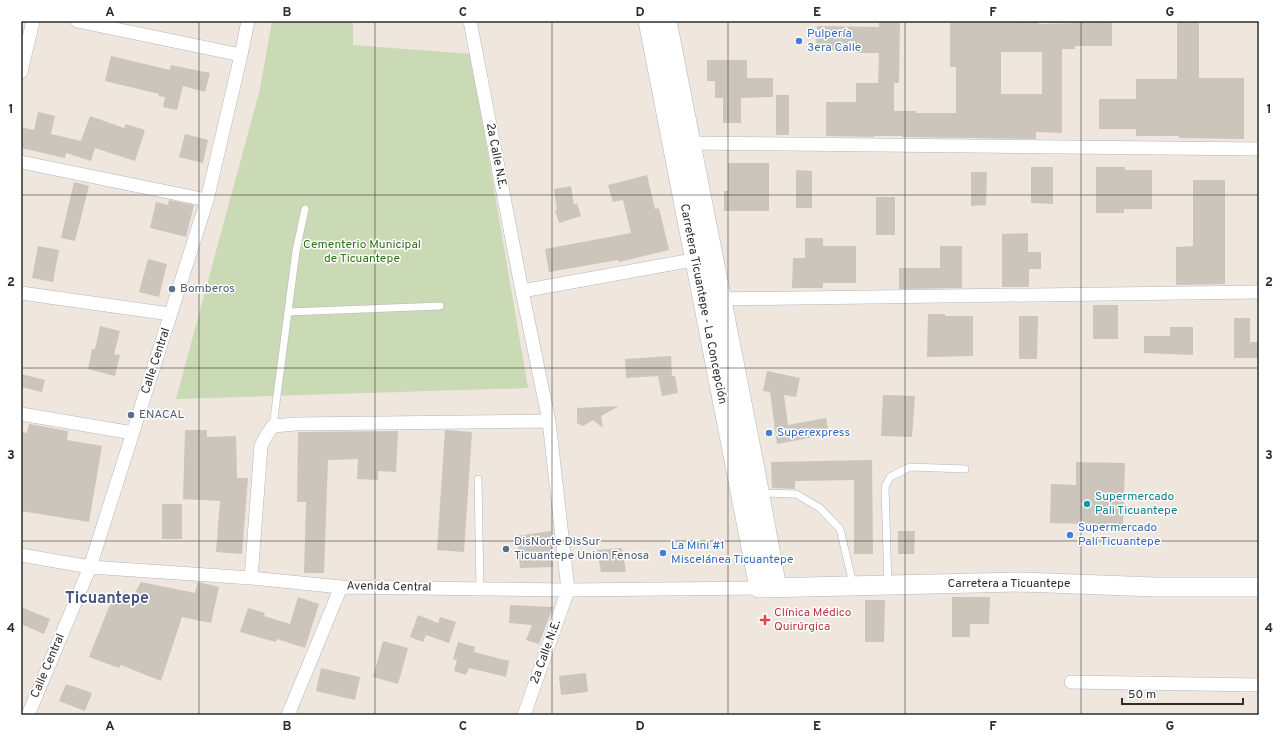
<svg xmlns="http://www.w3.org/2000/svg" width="1280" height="736" font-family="Overpass,sans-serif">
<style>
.cemetery{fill:#cadab4}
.building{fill:#cbc5bc;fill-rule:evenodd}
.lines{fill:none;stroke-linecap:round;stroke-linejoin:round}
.lane-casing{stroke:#b2b6c1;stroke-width:8}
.street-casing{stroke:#b2b6c1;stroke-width:14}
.secondary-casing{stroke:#b2b6c1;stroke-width:20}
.lane{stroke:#fff;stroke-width:7}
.street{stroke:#fff;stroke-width:13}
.secondary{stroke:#fff;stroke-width:19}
.grid{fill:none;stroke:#2d2d2d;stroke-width:1;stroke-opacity:0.55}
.shop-dot{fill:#3f7fe0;stroke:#fff;stroke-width:1.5}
.service-dot{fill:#5c6f8a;stroke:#fff;stroke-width:1.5}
.culture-dot{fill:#0f9aa8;stroke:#fff;stroke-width:1.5}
.health-dot{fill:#e0444e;stroke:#fff;stroke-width:1.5}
.labels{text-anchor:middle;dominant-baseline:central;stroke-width:3;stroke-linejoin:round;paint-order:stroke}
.shop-label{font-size:12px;fill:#366cbe;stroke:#fff;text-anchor:start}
.street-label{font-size:12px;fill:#2d2d2d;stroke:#fff}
.park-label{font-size:12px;fill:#307115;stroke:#fff}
.service-label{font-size:12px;fill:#4e5e75;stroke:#fff;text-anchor:start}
.culture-label{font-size:12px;fill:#0d838f;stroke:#fff;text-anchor:start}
.health-label{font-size:12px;fill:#be3a42;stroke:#fff;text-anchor:start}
.district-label{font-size:16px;font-weight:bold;fill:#485782;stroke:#fff}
.neatline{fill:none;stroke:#2d2d2d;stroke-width:1.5}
.grid-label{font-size:13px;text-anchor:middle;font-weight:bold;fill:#2d2d2d}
</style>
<rect width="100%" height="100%" fill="#efe6de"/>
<path class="cemetery" d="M272,21H353V45L471,54L528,388L176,399L260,89Z"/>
<path class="building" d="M1017,21H1039V24L1112,22V46H1075V49H1062V133L1036,132V139L902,137V136H874V137L826,136V102H856V83H878L879,53H857V50H816L817,26L879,27V23H900L899,83H894V111H916V113H956V67H950V23H1017ZM1001,52H1042V94H1001Z
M1177,22H1199V78H1244V139L1179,138V136H1136V129H1099V99H1136V79H1177Z
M111,56L170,70L171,65L210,73L205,92L183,86L177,110L163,107L165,97L158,96L159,94L105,81Z
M707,60H747V78H773V97L741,98V123H723V98H715V81H707Z
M776,95H789V135H776Z
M38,112L55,116L51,134L81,141L90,116L124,128L126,124L145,130L135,161L95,148L91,161L66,153L65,158L21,148V127L34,130Z
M185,134L208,140L203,163L179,157Z
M728,163H769V211H724V191H728Z
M1031,167H1053V204L1031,203Z
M1096,167H1125V170H1152V209H1124V213H1096Z
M796,170L812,171V208H796Z
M971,172H987L986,205L971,206Z
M647,175L655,209L659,208L669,250L619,262L618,260L549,272L545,249L631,233L623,200L613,202L608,185Z
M1193,180H1225V284L1176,285V247L1193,246Z
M74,182L89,186L75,241L61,238Z
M571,186L574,205L577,203L581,216L559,223L555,210H557L554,189Z
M876,197H895V235H876Z
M169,200L194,205L186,237L150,228L156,202L168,205Z
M1028,233V252H1041V269H1029V287H1002V234Z
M805,238H823V246H856V283H823V288H792L793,258H805Z
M38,246L59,250L53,282L32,278Z
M940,246H962V288L899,289V268H940Z
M148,259L167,264L159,297L139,292Z
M1093,305H1118V339H1093Z
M928,314H945V316H973V356L927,357Z
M1019,316H1038L1037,359H1019Z
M1234,318H1250V342H1259V358H1234Z
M100,326L120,331L114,354L120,355L115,376L88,369L92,349H95Z
M1170,327H1193V355L1144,353V336H1170Z
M671,356L672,376H675L678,393L662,396L658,376L626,378L625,359Z
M767,371L800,378L796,397L784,395L788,425L826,418L829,434L777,444L770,392L763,391Z
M21,374L45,380L42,392L21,387Z
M883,395L915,396L912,437L881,436Z
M619,406L601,416L603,428L593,420L583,426L577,423V408Z
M29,424L68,431L67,440L102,446L89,522L21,511V432L27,433Z
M185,430H207V437L236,436L237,478H248L242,554L216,552L220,501L183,499Z
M445,430L472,432L464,552L437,550Z
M398,431L396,472L378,471V480L357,479L358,459L328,460L324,573H304L306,502H297L298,432Z
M872,460L873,554H854V480L795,481V489L772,488L771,462Z
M1076,462L1125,463L1123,525L1050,523L1051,484L1076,485Z
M162,504H182V539H162Z
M551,531L553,567L520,568L517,536Z
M898,531H915L914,554H898Z
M622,548L626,572H601L597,550Z
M141,582L195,593L198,582L219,587L211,623L182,617L161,681L121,665L119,668L89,657L115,592L132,598Z
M298,597L319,604L305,648L277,639L276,642L240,632L248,608L265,613L264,616L290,624Z
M952,597H990L989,624H970V637H952Z
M865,600H885L884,642H865Z
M510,605L553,607L539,644L526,640L532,625L509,623Z
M21,607L50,619L44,634L21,624Z
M418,615L438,623L440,617L456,622L449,643L426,635L423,642L410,637Z
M383,641L408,648L398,684L373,677Z
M458,642L475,647L474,652L509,661L506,677L469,668L466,675L454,671L457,660L453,659Z
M321,668L360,677L355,700L316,691Z
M586,673L588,692L561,695L559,676Z
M66,684L92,693L85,711L59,701Z"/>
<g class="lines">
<g class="lane-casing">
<path id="lane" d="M289,312L440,306
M273,426L296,251L305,209
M478,479L480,589
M760,493L796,494L820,508L840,529L853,584
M888,585L885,487L890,477L910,467L965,469"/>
</g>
<g class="street-casing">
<path id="street" d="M77,21L241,55
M470,21L522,291L549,421L568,590L524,715
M21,72L33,21
M683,143L1259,149
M21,162L207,200
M522,291L703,258
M21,293L170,314
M715,299L1259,292
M21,414L133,433
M21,555L90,567L251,578L341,587L568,590L759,588
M251,578L261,446L266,436L273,426L296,424L549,421
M1071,682L1259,685
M28,715L90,567L207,200L241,55L248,21
M288,715L341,587"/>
</g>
<g class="secondary-casing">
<path id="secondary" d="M648,21L759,588L1022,582L1155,587H1259
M667,21L755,469L777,588"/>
</g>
<use href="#lane" class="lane"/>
<use href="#street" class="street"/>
<use href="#secondary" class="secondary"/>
</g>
<path class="grid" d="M199,21V715M375,21V715M552,21V715M728,21V715M905,21V715M1081,21V715M21,195H1259M21,368H1259M21,541H1259"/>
<g class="shop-dot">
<circle cx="799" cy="41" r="4"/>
<circle cx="769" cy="433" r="4"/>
<circle cx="1070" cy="535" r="4"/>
<circle cx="663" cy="553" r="4"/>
</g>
<g class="service-dot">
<circle cx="172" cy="289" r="4"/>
<circle cx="131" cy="415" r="4"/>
<circle cx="506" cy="549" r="4"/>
</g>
<circle class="culture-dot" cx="1087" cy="504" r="4"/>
<path class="health-dot" d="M763 614h4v4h4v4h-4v4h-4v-4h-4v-4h4z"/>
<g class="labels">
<g class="shop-label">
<text x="807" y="34">Pulpería<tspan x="807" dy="14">3era Calle</tspan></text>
<text x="777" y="433">Superexpress</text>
<text x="1078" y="528">Supermercado<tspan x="1078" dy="14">Palí Ticuantepe</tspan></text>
<text x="671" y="546">La Mini #1<tspan x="671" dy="14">Miscelánea Ticuantepe</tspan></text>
</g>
<g class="street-label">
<text transform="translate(496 156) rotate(79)">2a Calle N.E.</text>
<text transform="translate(703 304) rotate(79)">Carretera Ticuantepe - La Concepción</text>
<text transform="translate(156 361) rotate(-72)">Calle Central</text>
<text x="1009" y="584">Carretera a Ticuantepe</text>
<text transform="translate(389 587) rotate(1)">Avenida Central</text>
<text transform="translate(546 652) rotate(-70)">2a Calle N.E.</text>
<text transform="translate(48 666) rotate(-67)">Calle Central</text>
</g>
<g class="park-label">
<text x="362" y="245">Cementerio Municipal<tspan x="362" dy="14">de Ticuantepe</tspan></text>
</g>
<g class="service-label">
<text x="180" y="289">Bomberos</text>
<text x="139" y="415">ENACAL</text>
<text x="514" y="542">DisNorte DisSur<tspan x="514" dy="14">Ticuantepe Union Fenosa</tspan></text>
</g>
<g class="culture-label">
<text x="1095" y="497">Supermercado<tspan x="1095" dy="14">Pali Ticuantepe</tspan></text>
</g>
<g class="health-label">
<text x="774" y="613">Clínica Médico<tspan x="774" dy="14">Quirúrgica</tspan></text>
</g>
<g class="district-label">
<text x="107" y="599">Ticuantepe</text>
</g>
</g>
<rect width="1280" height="736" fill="none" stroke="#ffffff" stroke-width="44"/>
<path d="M1122 698v6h121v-6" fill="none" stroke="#2d2d2d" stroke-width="2"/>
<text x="1128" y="698" font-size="12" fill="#2d2d2d" stroke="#ffffff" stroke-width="3" paint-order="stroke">50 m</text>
<rect x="22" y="22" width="1236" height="692" class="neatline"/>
<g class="grid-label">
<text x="110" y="16">A</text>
<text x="287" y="16">B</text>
<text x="463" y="16">C</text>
<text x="640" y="16">D</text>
<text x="817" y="16">E</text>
<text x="993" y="16">F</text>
<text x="1170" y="16">G</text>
<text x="11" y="113">1</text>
<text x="1269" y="113">1</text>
<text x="11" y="286">2</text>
<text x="1269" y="286">2</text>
<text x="11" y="459">3</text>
<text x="1269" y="459">3</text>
<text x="11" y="632">4</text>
<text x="1269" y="632">4</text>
<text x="110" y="730">A</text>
<text x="287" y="730">B</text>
<text x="463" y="730">C</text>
<text x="640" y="730">D</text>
<text x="817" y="730">E</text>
<text x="993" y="730">F</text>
<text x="1170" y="730">G</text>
</g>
</svg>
